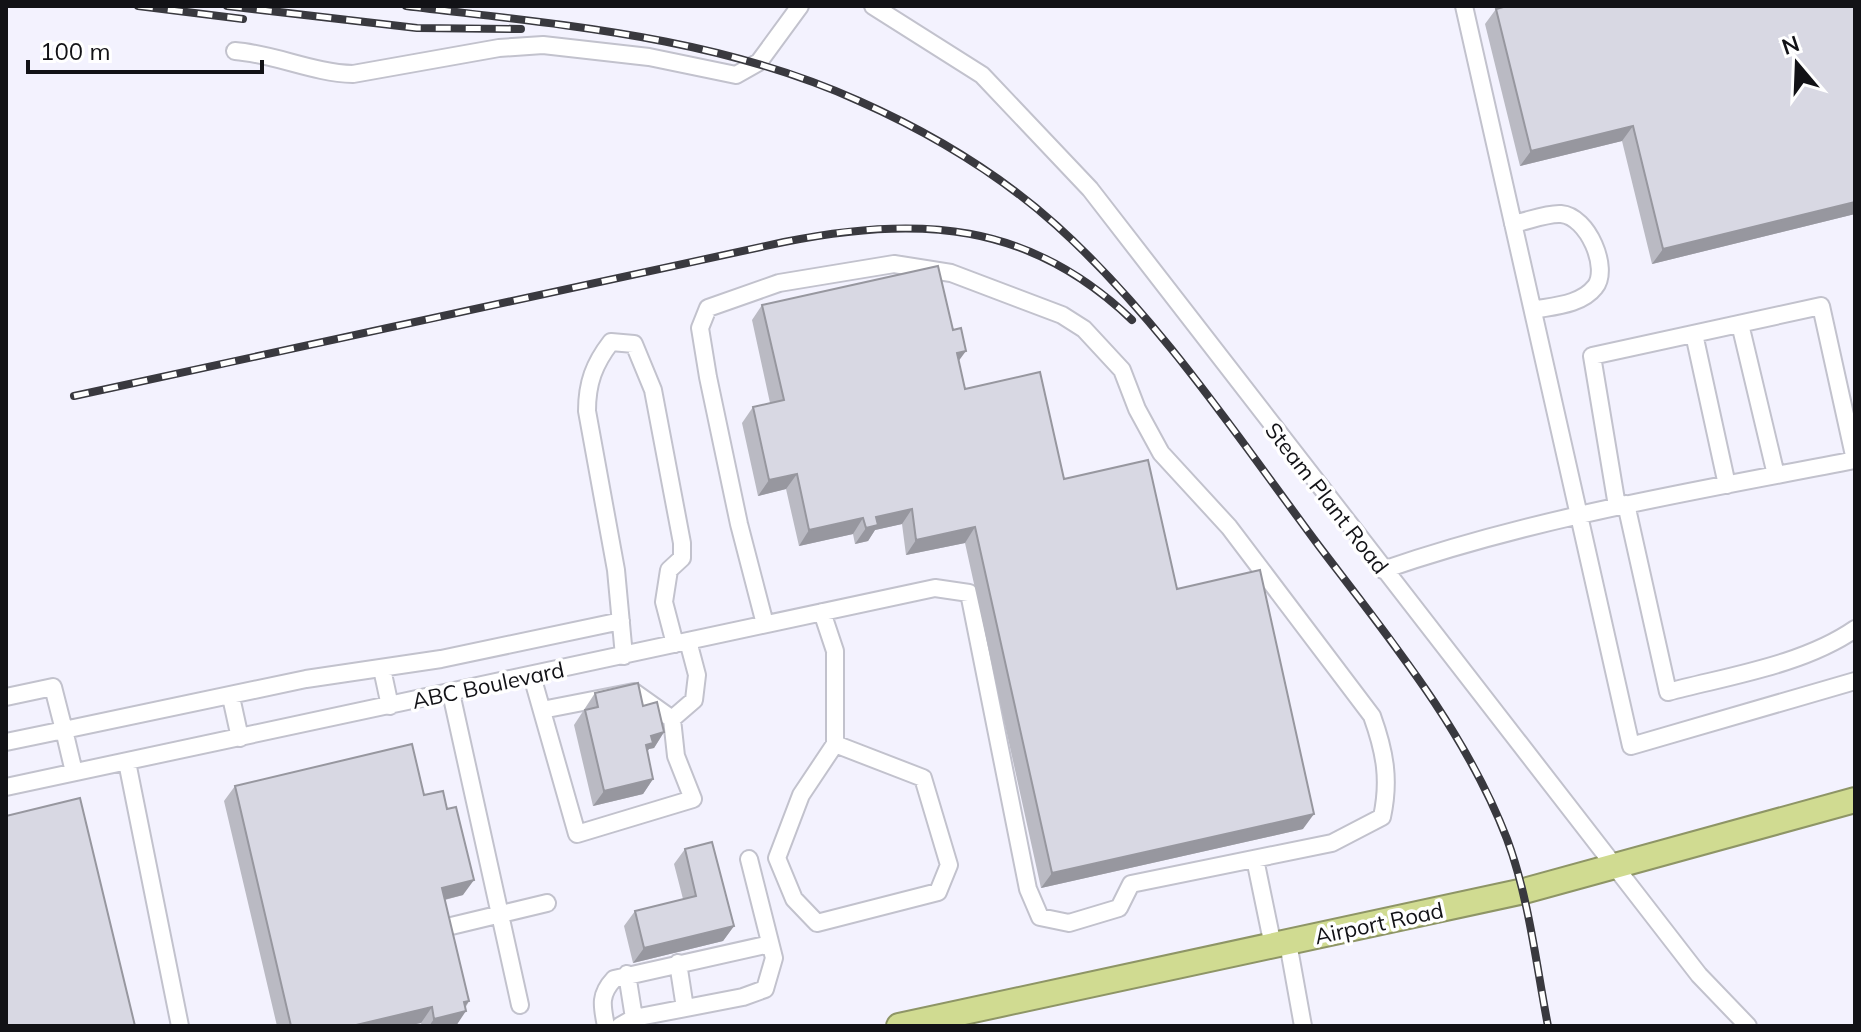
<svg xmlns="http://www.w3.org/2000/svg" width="1861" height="1032" font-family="Mulish,sans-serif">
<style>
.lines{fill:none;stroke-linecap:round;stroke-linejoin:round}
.minor-casing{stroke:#c2c2cd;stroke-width:20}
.highway-casing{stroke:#8e9566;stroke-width:28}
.minor{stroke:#fff;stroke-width:16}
.highway{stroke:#d0db91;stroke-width:24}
.rail-casing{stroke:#39393f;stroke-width:8}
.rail{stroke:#fff;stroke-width:5;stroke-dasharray:15;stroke-linecap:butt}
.wall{fill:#babac3}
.shaded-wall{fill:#97979f}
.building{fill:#d8d8e3;stroke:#97979f;stroke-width:2}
.labels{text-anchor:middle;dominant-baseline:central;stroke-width:7;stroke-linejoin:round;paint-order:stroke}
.street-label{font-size:22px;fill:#121216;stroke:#fff}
</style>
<rect width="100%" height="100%" fill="#f3f2fe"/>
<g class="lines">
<g class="minor-casing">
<path id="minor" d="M873,6L982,75L1090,189L1699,975L1748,1026
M1464,6L1631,746L1855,681
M235,51C275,54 313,73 353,74L499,48L543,45L649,57L736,75L759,62L800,6
M1513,224C1528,221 1547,213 1561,214C1588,216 1610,269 1595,287C1581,305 1553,306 1533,310
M1740,324L1776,475
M1694,334L1727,485
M1626,504L1668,692C1728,676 1803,665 1855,629
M1617,506L1592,356L1821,306L1855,460
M1383,570C1536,517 1696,491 1855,460
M822,612L835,651V744L801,795L777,858L794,899L817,923L938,892L949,865L923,778L835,744
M624,656L616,570L587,411C587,383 594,364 611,342L634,344L653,390L682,543V558L669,570L664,602L675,644
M382,669L390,706
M532,676L577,834L693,799L676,756L672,719L694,700L697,675L688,641
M451,693L520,1005
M6,697L53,687L64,730L6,742
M231,697L240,738
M542,710L634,692L672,719
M127,762L180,1026
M74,772L64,730L306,679L441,659L621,621
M6,787L935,588L969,593L1028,889L1040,917L1069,923L1119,908L1131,884L1332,843L1382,817C1390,780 1385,752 1372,716L1229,527L1161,453L1137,409L1122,370L1084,329L1062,315L951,273L894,264L779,283L708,308L700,328L708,377L739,524L765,624
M1255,859L1273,946
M447,927L547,903
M1288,943L1303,1026
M678,963L685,1008
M627,974L634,1018
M606,1026C602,1006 599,995 614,979L770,944
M620,1026L634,1018L743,997L765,989L774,958L749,859"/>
</g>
<g class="highway-casing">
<path id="highway" d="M899,1026L1524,891L1855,800"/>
</g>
<use href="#minor" class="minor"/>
<use href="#highway" class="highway"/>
<g class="rail-casing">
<path id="rail" d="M138,6L243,19
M227,6L417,28L521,29
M406,6C561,25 715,36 859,101C929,132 999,174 1056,225C1158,317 1237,436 1319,546C1389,638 1465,730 1507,839C1529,898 1536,964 1548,1026
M74,396L784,242C917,215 1029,221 1132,320"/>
</g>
<use href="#rail" class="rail"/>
</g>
<path class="wall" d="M1502,6H1855V214L1652,264L1622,141L1520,166L1485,24L1496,9L1502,7Z
M762,305L959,361L965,389L1064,479L1177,589L1303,829L1041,888L965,543L906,555L902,524L875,530L868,541L855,544L853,534L799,546L786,489L758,496L742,423L753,407L770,403L752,320Z
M595,693L643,706L664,732L654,748L649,749L647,752L653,779L643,794L593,806L574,725Z
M235,786L424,795L463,895L445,900L469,1001L456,1026H422L421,1023L406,1026H277L224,801Z
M685,849L734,926L723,941L633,963L624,926L635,911L683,899L674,864Z"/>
<path class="shaded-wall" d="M1633,126L1622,141L1520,166L1531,151Z
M1855,202V214L1652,264L1663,249Z
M966,351L955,366L957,353Z
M797,474L786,489L758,496L769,480Z
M912,509L902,524L875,530L868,541L855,544L866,528L876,517Z
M863,518L853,534L799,546L809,530Z
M975,527L965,543L906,555L916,540Z
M664,732L654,748L649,749L642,758L635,760L651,736Z
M653,779L643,794L593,806L604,791Z
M1314,814L1303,829L1041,888L1052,873Z
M474,880L463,895L431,903L442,888Z
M734,926L723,941L633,963L644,948Z
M469,1001L461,1012L466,1011L456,1026H429L434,1019L464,1002Z
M432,1007L421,1023L406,1026H352Z"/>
<path class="building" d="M1507,6H1855V202L1663,249L1633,126L1531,151L1496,9Z
M938,266L953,330L961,328L966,351L957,353L965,389L1040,372L1064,479L1148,460L1177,589L1260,570L1314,814L1052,873L975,527L916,540L912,509L876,517L878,525L866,528L863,518L809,530L797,474L769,480L753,407L784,400L762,305Z
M638,683L643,706L657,702L664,732L651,736L653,743L646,745L653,779L604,791L585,710L598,707L595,693Z
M412,744L424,795L443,791L447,809L456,807L474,880L442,888L469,1001L464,1002L466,1011L434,1019L432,1007L352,1026H291L235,786Z
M80,798L135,1026H6V816Z
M712,842L734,926L644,948L635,911L696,896L685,849Z"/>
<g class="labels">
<g class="street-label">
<text transform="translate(1327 498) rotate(52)">Steam Plant Road</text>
<text transform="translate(488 685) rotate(-12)">ABC Boulevard</text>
<text transform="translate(1379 923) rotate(-12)">Airport Road</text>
</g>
</g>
<rect width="1861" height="1032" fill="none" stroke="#121216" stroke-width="16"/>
<g transform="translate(1797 64) rotate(341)" stroke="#ffffff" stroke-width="6" paint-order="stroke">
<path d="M0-6L14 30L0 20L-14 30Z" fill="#121216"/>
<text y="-12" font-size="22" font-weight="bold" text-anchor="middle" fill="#121216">N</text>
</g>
<path d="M28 60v12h234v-12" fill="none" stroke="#121216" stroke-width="4"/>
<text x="40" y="60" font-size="24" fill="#121216" stroke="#ffffff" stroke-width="6" paint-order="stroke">100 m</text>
</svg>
